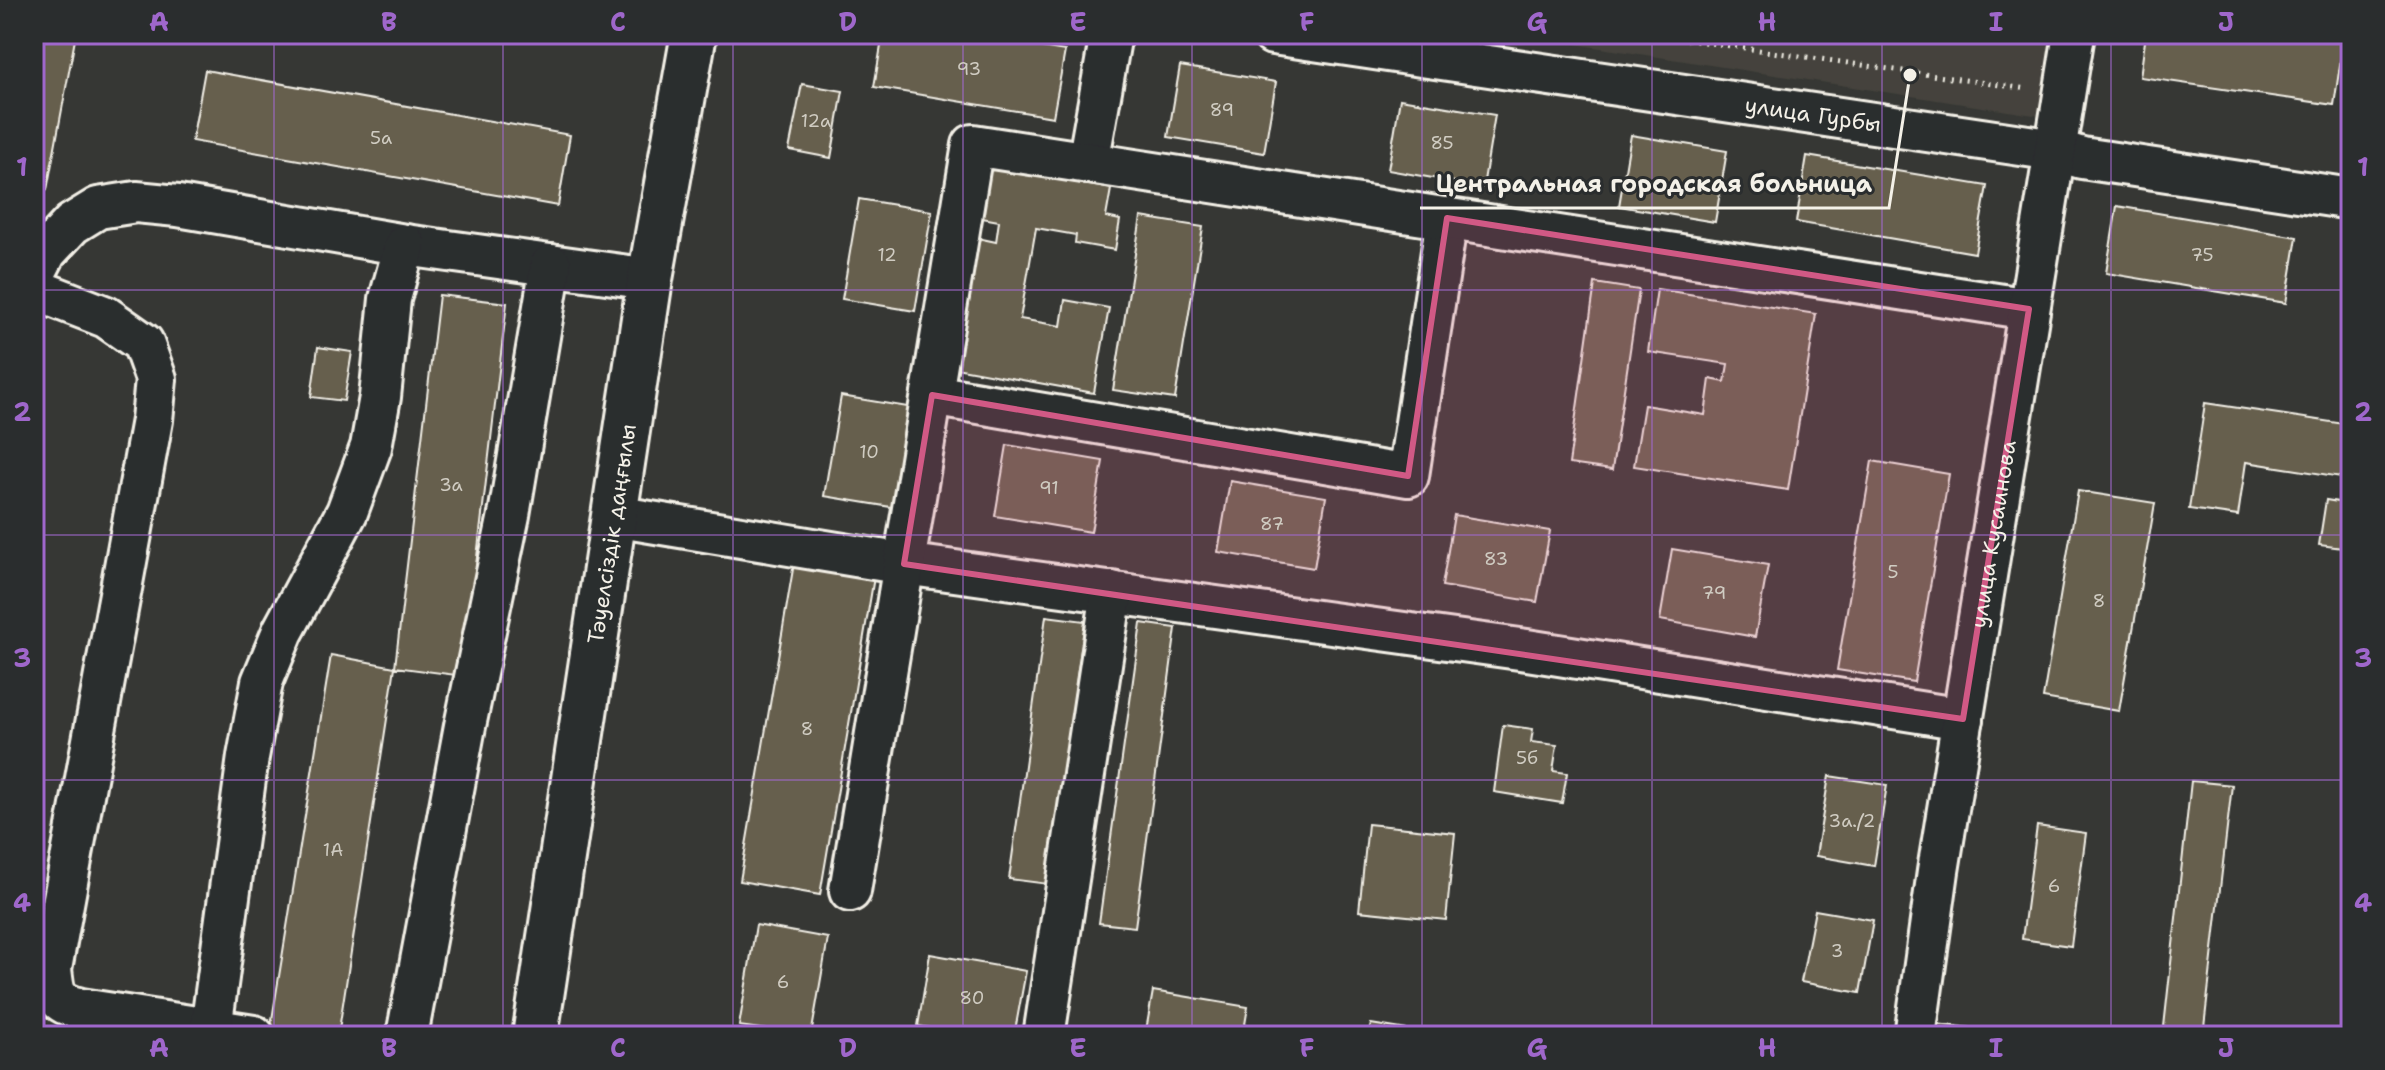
<svg xmlns="http://www.w3.org/2000/svg" width="2385" height="1070" font-family="'Shantell Sans',sans-serif">
<style>
.built{fill:#44433c}
.building{fill:#665e4e;stroke:#f4f1e8;stroke-width:2}
.lines{fill:none;stroke-linecap:round;stroke-linejoin:round}
.street-casing{stroke:#f4f1e8;stroke-width:46}
.secondary-casing{stroke:#f4f1e8;stroke-width:50}
.path{stroke:#f4f1e8;stroke-width:5;stroke-dasharray:2 6;stroke-linecap:butt}
.street{stroke:#2a2d2e;stroke-width:40}
.secondary{stroke:#2a2d2e;stroke-width:44}
.marked{fill:#d15985;fill-opacity:0.2;stroke:#d15985;stroke-width:6;stroke-linejoin:round}
.grid{fill:none;stroke:#9f67cb;stroke-width:2;stroke-opacity:0.55}
.labels{text-anchor:middle;dominant-baseline:central;stroke-width:6;stroke-linejoin:round;paint-order:stroke}
.number-label{font-size:18px;fill:#d0ccc2}
.street-label{font-size:22px;fill:#f4f1e8;stroke:#2a2d2e}
.leader{fill:none;stroke:#f4f1e8;stroke-width:3}
.callout-dot{fill:#f4f1e8;stroke:#2a2d2e;stroke-width:3}
.callout-label{font-size:24px;text-anchor:middle;font-weight:bold;fill:#f4f1e8;stroke:#2a2d2e;stroke-width:6;stroke-linejoin:round;paint-order:stroke}
.neatline{fill:none;stroke:#9f67cb;stroke-width:3}
.grid-label{font-size:26px;text-anchor:middle;font-weight:bold;fill:#9f67cb}
</style>
<rect width="100%" height="100%" fill="#363734"/>
<filter id="ink" filterUnits="userSpaceOnUse"><feTurbulence type="fractalNoise" baseFrequency=".0125" numOctaves="2"/><feDisplacementMap in="SourceGraphic" scale="16" xChannelSelector="R" yChannelSelector="G"/><feConvolveMatrix kernelMatrix="1 2 1 2 8 2 1 2 1" color-interpolation-filters="sRGB"/></filter>
<g filter="url(#ink)">
<path class="built" d="M1510,34H2052L2040,116Z"/>
<path class="building" d="M34,34H76L47,190L34,187Z
M883,34H963L1065,51L1053,117L874,87Z
M2146,34H2319L2344,38L2334,105L2140,77Z
M1180,66L1276,82L1264,153L1168,137Z
M205,70L570,135L558,206L192,141Z
M802,84L843,91L831,158L789,150Z
M1400,99L1495,115L1483,187L1388,170Z
M1631,135L1727,151L1715,222L1619,206Z
M1807,156L1987,186L1975,253L1796,222Z
M991,167L1111,189L1106,217L1120,220L1115,250L1075,243L1076,235L1036,228L1020,319L1061,326L1065,300L1109,308L1094,393L950,367L973,237L996,242L999,221L982,218Z
M859,199L932,211L915,311L842,299Z
M2117,206L2297,237L2286,303L2106,273Z
M1141,217L1203,227L1175,399L1113,390Z
M1595,283L1639,290L1612,470L1569,464Z
M1657,289L1816,314L1788,490L1634,466L1644,405L1705,415L1710,379L1725,382L1728,364L1648,352Z
M439,295L507,303L463,676L395,667Z
M318,347L352,352L344,401L311,397Z
M841,396L914,408L897,508L824,496Z
M2205,403L2351,425V549L2319,545L2326,500L2344,503L2348,478L2246,462L2238,516L2189,509Z
M1007,445L1103,461L1091,532L995,516Z
M1872,461L1949,474L1914,682L1837,670Z
M1230,481L1326,497L1314,568L1218,552Z
M2078,491L2155,503L2119,711L2043,698Z
M1454,515L1550,531L1537,602L1442,586Z
M1672,549L1768,565L1755,637L1660,620Z
M794,563L874,577L820,895L740,881Z
M1046,616L1085,621L1048,884L1009,879Z
M1141,623L1176,628L1135,927L1099,923Z
M331,655L395,667L338,1036H298L270,1032Z
M1503,725L1533,729L1531,742L1557,745L1553,771L1567,773L1562,803L1494,792Z
M1829,776L1887,785L1874,866L1816,856Z
M2191,781L2232,785L2203,1036H2163Z
M1368,824L1455,833L1446,920L1359,911Z
M2037,826L2086,833L2071,946L2022,939Z
M1815,910L1873,920L1860,993L1801,982Z
M756,925L828,938L811,1036L739,1026Z
M930,954L1026,971L1014,1036H980L918,1026Z
M1153,991L1248,1007L1243,1036H1145Z
M1927,1023L2043,1036H1926Z
M1371,1024L1444,1036H1368Z"/>
<g class="lines">
<g class="street-casing">
<g id="street">
<path id="s1" d="M1273,34L2055,150L2082,158L2351,199"/>
<path d="M1088,163L1111,34"/>
<path d="M34,275L46,252L72,224L98,208L136,202L178,206L405,245L650,279"/>
<path d="M34,289L106,317L143,343L156,379L152,420L51,969C54,995 54,1002 81,1009L254,1036"/>
<path d="M932,395L1408,476L1447,218"/>
<path d="M614,516L904,564L1527,650L1963,719"/>
<path d="M850,891L973,145L2029,309"/>
<path d="M211,1029L248,757L262,682L283,631L347,512L371,447L380,397L390,299L405,245"/>
<path d="M407,1036L465,726L509,515L551,265"/>
<path d="M1044,1036L1112,592"/>
<path id="s2" d="M1915,1036L1938,871L2074,34"/>
</g>
</g>
<g class="secondary-casing">
<g id="secondary">
<path id="s3" d="M535,1036L650,279L694,34"/>
</g>
</g>
<path class="path" d="M1648,34L2027,89"/>
<use href="#street" class="street"/>
<use href="#secondary" class="secondary"/>
</g>
</g>
<path class="marked" d="M1447,218L2029,309L1963,719L904,564L932,395L1408,476Z"/>
<path class="grid" d="M274,34V1036M503,34V1036M733,34V1036M963,34V1036M1192,34V1036M1422,34V1036M1652,34V1036M1882,34V1036M2111,34V1036M34,290H2351M34,535H2351M34,780H2351"/>
<g class="labels">
<g class="number-label">
<text x="969" y="69">93</text>
<text x="1222" y="110">89</text>
<text x="816" y="121">12а</text>
<text x="381" y="138">5а</text>
<text x="1442" y="143">85</text>
<text x="887" y="255">12</text>
<text x="2202" y="255">75</text>
<text x="869" y="452">10</text>
<text x="451" y="485">3a</text>
<text x="1049" y="488">91</text>
<text x="1272" y="524">87</text>
<text x="1496" y="559">83</text>
<text x="1893" y="572">5</text>
<text x="1714" y="593">79</text>
<text x="2099" y="601">8</text>
<text x="807" y="729">8</text>
<text x="1527" y="758">5б</text>
<text x="1852" y="821">3а./2</text>
<text x="333" y="850">1А</text>
<text x="2054" y="886">6</text>
<text x="1837" y="951">3</text>
<text x="783" y="982">6</text>
<text x="972" y="998">80</text>
</g>
<g class="street-label">
<text stroke="none"><textPath href="#s1" startOffset="546">улица Гурбы</textPath></text>
<text stroke="none"><textPath href="#s3" startOffset="508">Тәуелсіздік даңғылы</textPath></text>
<text stroke="none"><textPath href="#s2" startOffset="508">улица Кусаинова</textPath></text>
</g>
</g>
<path class="leader" d="M1910 75L1889 208H1420"/>
<circle class="callout-dot" cx="1910" cy="75" r="8"/>
<g class="callout-label">
<text x="1654" y="192">Центральная городская больница</text>
</g>
<rect width="2385" height="1070" fill="none" stroke="#2a2d2e" stroke-width="88"/>
<rect x="44" y="44" width="2297" height="982" class="neatline"/>
<g class="grid-label">
<text x="159" y="31">A</text>
<text x="389" y="31">B</text>
<text x="618" y="31">C</text>
<text x="848" y="31">D</text>
<text x="1078" y="31">E</text>
<text x="1307" y="31">F</text>
<text x="1537" y="31">G</text>
<text x="1767" y="31">H</text>
<text x="1996" y="31">I</text>
<text x="2226" y="31">J</text>
<text x="22" y="176">1</text>
<text x="2363" y="176">1</text>
<text x="22" y="421">2</text>
<text x="2363" y="421">2</text>
<text x="22" y="667">3</text>
<text x="2363" y="667">3</text>
<text x="22" y="912">4</text>
<text x="2363" y="912">4</text>
<text x="159" y="1057">A</text>
<text x="389" y="1057">B</text>
<text x="618" y="1057">C</text>
<text x="848" y="1057">D</text>
<text x="1078" y="1057">E</text>
<text x="1307" y="1057">F</text>
<text x="1537" y="1057">G</text>
<text x="1767" y="1057">H</text>
<text x="1996" y="1057">I</text>
<text x="2226" y="1057">J</text>
</g>
</svg>
